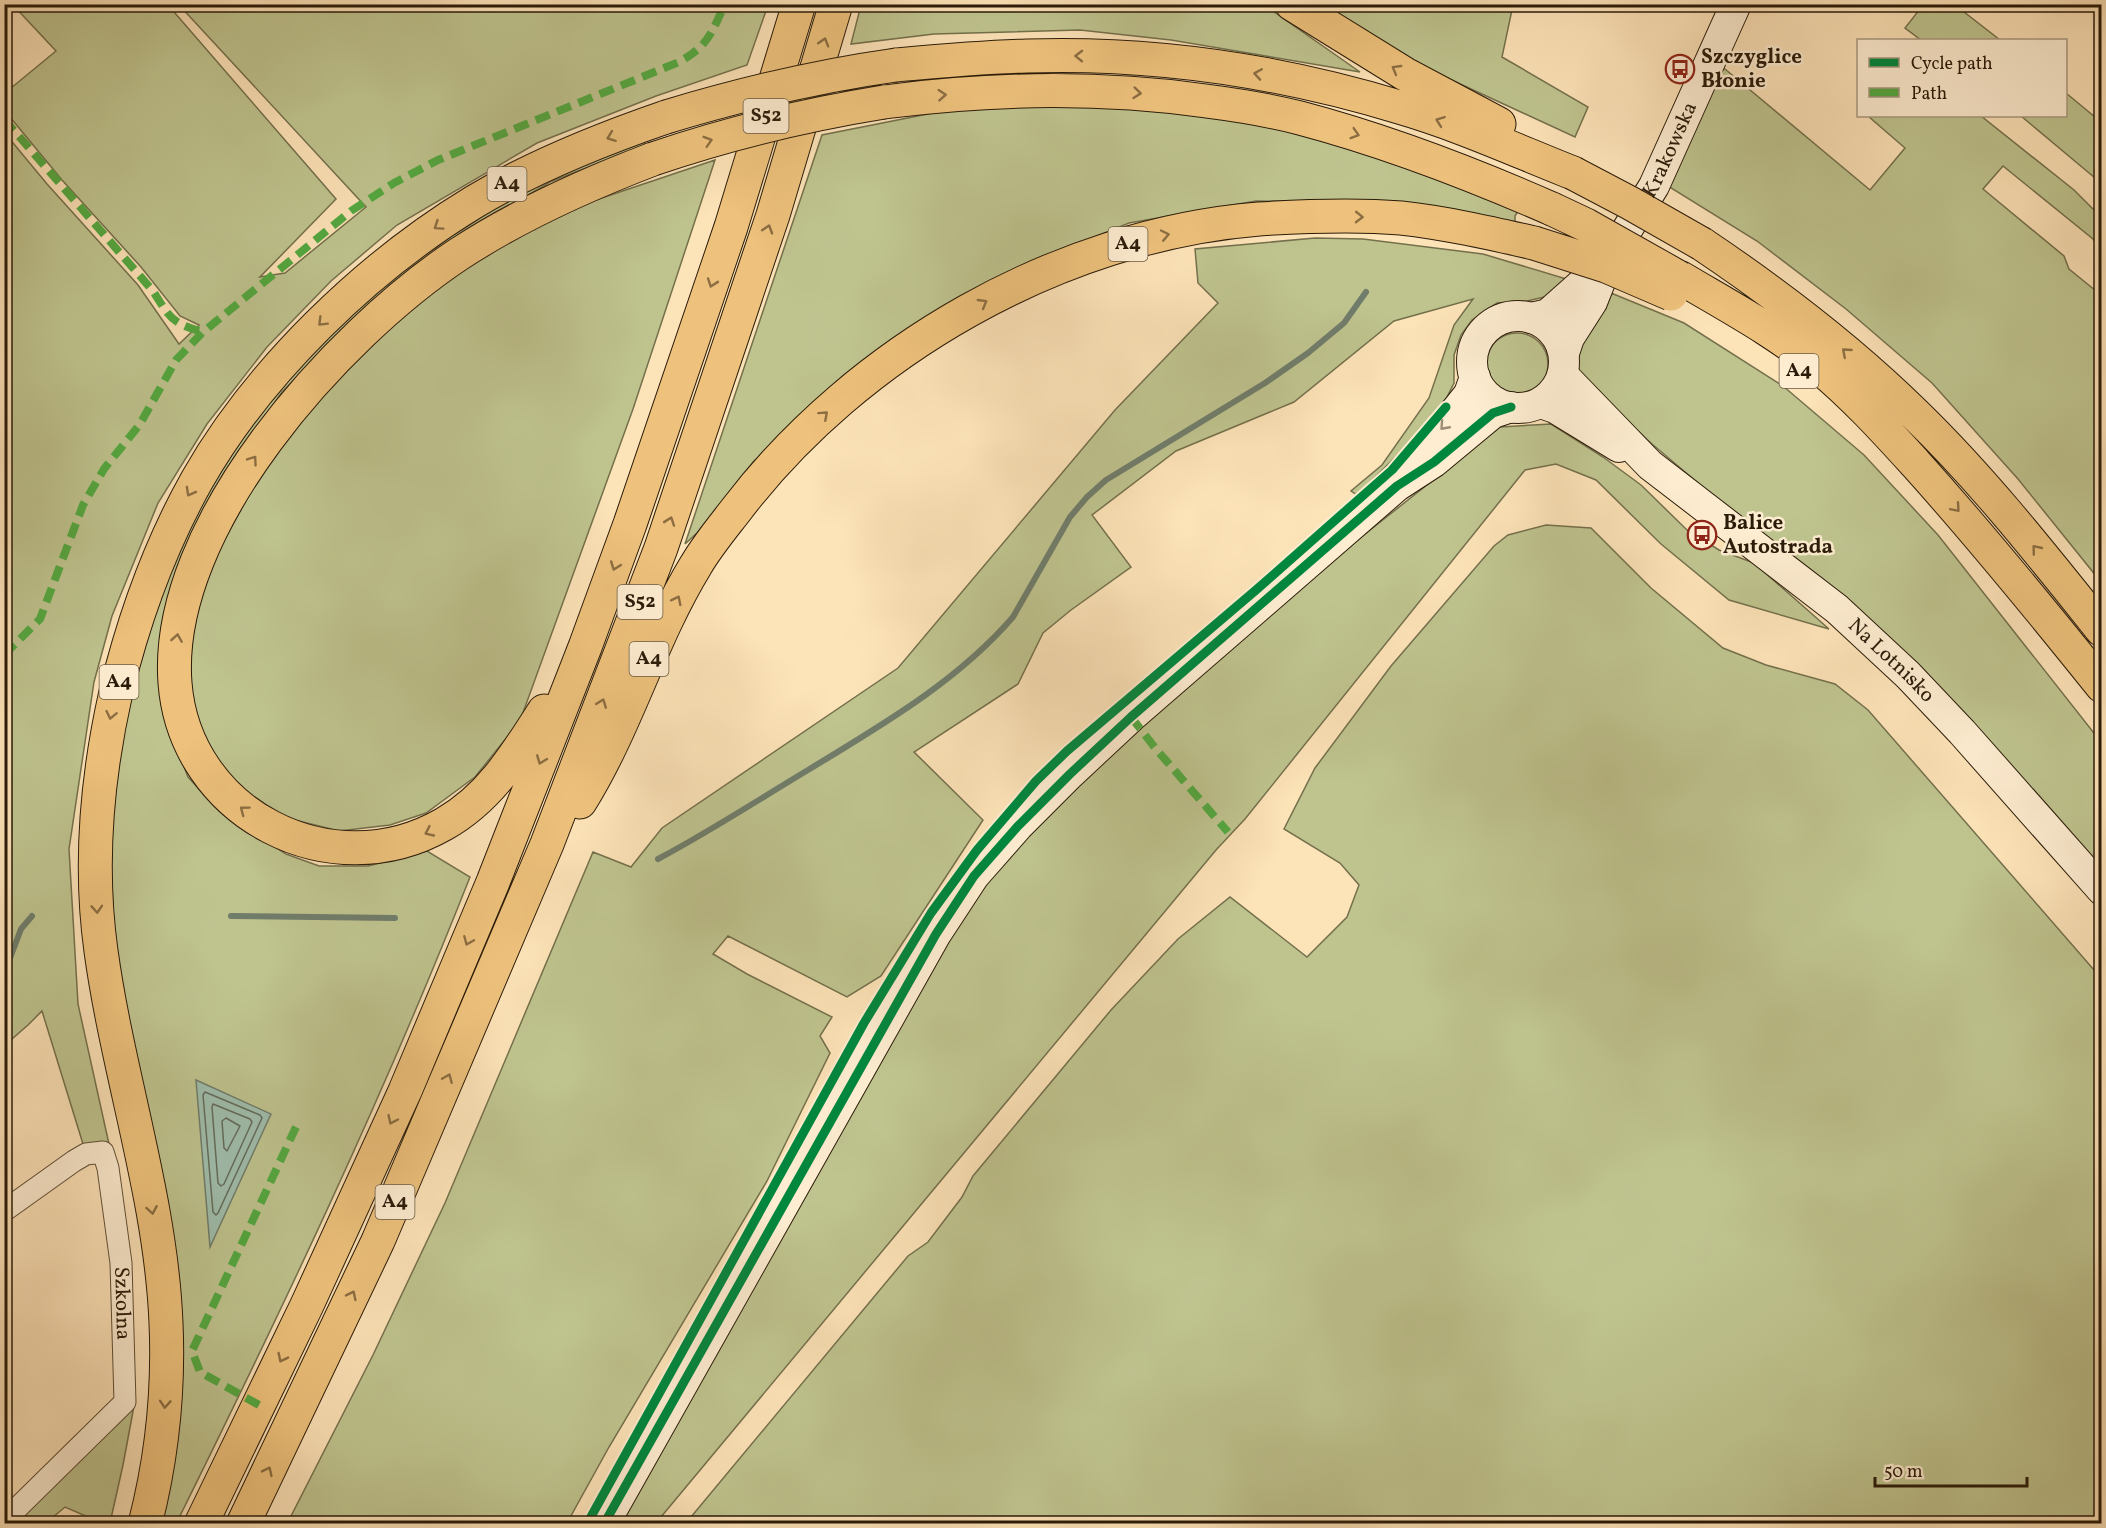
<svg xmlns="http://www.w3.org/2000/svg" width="2106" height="1528" font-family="Vollkorn,serif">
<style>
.green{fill:#bfc48f;stroke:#74704c;stroke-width:1.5}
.water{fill:#9fbead;stroke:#707d6b;stroke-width:1.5}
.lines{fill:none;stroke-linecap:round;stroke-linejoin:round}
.shore{stroke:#646c5b;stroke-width:1.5}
.stream{stroke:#707d6b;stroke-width:6}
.street-casing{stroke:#5f4d35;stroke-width:23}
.secondary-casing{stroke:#2a1b09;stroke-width:32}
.highway-casing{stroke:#2a1b09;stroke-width:35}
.street{stroke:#feedd1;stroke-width:21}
.secondary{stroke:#feedd1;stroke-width:30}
.highway{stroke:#eec27c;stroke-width:33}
.highway-bridge-casing{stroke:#2a1b09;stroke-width:35;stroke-linecap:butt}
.highway-bridge{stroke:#eec27c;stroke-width:33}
.quiet{stroke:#53a941;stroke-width:8;stroke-dasharray:15 8;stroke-linecap:butt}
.cycleway-casing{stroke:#feedd1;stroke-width:13}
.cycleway{stroke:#00873e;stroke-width:9}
.oneway{stroke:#8c6e42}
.oneway2{stroke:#9f8e77}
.labels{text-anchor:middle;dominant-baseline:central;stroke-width:5;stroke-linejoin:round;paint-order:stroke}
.shield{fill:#feedd1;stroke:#6a5a45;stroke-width:1.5}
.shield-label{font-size:20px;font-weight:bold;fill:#2a1b09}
.poi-label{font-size:21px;font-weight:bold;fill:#2a1b09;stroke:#feedd1;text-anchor:start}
.street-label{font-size:21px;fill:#2a1b09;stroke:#feedd1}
</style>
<rect width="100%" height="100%" fill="#fde3b8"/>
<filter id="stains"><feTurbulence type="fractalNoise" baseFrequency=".00333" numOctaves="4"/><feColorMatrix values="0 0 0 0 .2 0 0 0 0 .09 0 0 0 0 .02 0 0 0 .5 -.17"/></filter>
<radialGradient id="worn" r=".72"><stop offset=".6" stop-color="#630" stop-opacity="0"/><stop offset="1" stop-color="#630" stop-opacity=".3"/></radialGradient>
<path class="green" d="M13,5H168L336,199L260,277L285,273L366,207L179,5H768L747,65L656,96L537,143L397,225L331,281L267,347L207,424L158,503L112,616L94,682L69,849L78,1004L109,1144H83L42,1011L28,1025L5,1045L4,132L47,184L138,285L179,344L199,325L180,316L141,267L62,180L5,111V93L56,51Z
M861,5H1264L1360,72L1171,40L1080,30L934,34L851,44Z
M1317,5H1513L1502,57L1588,107L1575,137L1391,52Z
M1923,5H1955L2000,40H1921L1905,28Z
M1719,64L1870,190L1905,148L1868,116H1981L2074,190L2101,217V251L2093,239L2003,166L1983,189L2064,256L2069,269L2101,295V582L2018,479L1932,383L1846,309L1757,241L1663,183Z
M2066,93L2101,122V183L2021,116H2066Z
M1109,101L1248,119L1405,160L1522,205L1515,216V222L1369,202L1256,201L1129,223L1033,262L836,384L753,462L698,532L685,544L822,135L958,108Z
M644,140L645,145L550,182L479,225L350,324L282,392L239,454L190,538L169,597L166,720L188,777L219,811L286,854L319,866H368L427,851L470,877C383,1098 281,1312 176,1524L161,1523L178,1428L116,974L108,798L155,597L199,500L249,421L315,343L454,229L535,186Z
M715,160L633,409L520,721L475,777L426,813L390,825L339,831L279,816L241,793L211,755L189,697L188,642L204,577L276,446L415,299L482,252L563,211Z
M1315,238L1363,239L1483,254L1573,281L1549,296L1527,301L1497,303L1472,320L1461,335L1454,355V383L1438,415L1357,495L1351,491L1382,465L1429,398L1454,325L1473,299L1394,321L1294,402L1176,451L1092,515L1131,567L1071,610L1043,633L1018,684L914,752L983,820L881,976L847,997L728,936L713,954L747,974L832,1017L820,1036L830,1053L767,1181L609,1447L567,1523L287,1524L373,1355L445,1203L593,852L631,867L662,828L898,668L1115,410L1218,303L1198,283L1195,249Z
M1611,293L1684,323L1783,386L1864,455L1938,535L2101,742V871L1802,571L1652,444L1584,381L1573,357Z
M1486 364a31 31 0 1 1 62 0a31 31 0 1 1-62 0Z
M1551,424L1603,457L1641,485L1687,530L1719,550L1754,563L1829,629L1729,600L1661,544L1596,480L1556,464L1525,470L1245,819L1216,850L656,1523L618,1524L980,885L1114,744L1360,538L1500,427Z
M1546,525L1591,528L1651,588L1723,648L1766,665L1835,684L1868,710L2101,978V1523H686L908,1256L928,1242L962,1197L973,1176L1111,1010L1178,939L1230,897L1307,957L1347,917L1359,885L1340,863L1284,829L1315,768L1391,666L1494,546L1508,535Z
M134,1406L123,1465L110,1523H102L65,1507L46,1523L14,1524Z"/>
<path class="water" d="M196,1080L271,1114L210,1247Z"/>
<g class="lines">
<path class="shore" d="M205,1092L260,1115L262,1118L218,1213L216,1215L213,1212L203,1095Z
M213,1104L250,1119L252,1122L224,1184L221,1186L218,1183L212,1107Z
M226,1118L240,1126L227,1151L224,1148L222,1121Z"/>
<path class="stream" d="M1455,4L1456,7
M658,859C709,832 758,800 808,770C880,726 957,682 1013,617L1070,517L1087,497L1106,480L1265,383L1308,353L1344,323L1366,292
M231,916L395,918
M4,974L21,929L32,916"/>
<g class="street-casing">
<g id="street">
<path id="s1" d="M4,1211L74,1161L86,1154L103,1152L108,1168L121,1263L125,1402L4,1521"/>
</g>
</g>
<g class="secondary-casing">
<g id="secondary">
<circle cx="1518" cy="362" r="46"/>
<path d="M1531,318L1548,314L1603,265"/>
<path id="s2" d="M1564,353L1569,338L1592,302L1609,259L1654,186L1736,4"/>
<path id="s3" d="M1563,375L1650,465L1837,609L1908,675L1962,732L2102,890"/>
<path d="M1541,403L1555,408L1619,447"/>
<path d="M1415,462L1469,394L1475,377"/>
<path d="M604,1524L936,934L974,876L1018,826L1070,774L1131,717L1397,486L1434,462L1493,413L1511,407"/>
</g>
</g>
<g class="highway-casing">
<path id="highway" d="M1292,4L1405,74L1499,124
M896,65C940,61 983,57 1027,56C1152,52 1280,71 1399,107C1458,124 1515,150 1573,173
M884,102C991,88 1099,86 1206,101C1237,105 1269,110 1300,118C1387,141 1470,173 1552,209
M1702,244C1778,295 1850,350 1915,414C1983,480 2042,555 2102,630
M1681,278C1728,306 1777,332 1819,367C1854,396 1884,429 1915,463C1980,535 2041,610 2102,686
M544,711C516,755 490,798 444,824C331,889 185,814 175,683C163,526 337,335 459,254C520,214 585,185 653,159
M580,802C627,727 650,640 696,565C707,546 722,528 736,510C857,351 1059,235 1259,219C1306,216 1354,214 1401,218C1446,223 1490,233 1534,243
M145,1524C162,1458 169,1391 166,1323C161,1198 118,1075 101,951C89,865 97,776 116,692C134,618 160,546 197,480C259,371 367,267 474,202C534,166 599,140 666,117
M201,1524L307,1305L405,1091L493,882L585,647L630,524L731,227L799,4
M243,1524L378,1241L547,844L661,548L773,215L836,4"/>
</g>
<use href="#street" class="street"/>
<use href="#secondary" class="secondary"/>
<use href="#highway" class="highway"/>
<g class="highway-bridge-casing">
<path id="highway-bridge" d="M666,117C742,94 817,76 896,65
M653,159C729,133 804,115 884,102
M1573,173L1630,203L1702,244
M1552,209L1586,225L1680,278
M1534,243L1606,266L1671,294"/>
</g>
<use href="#highway-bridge" class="highway-bridge"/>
<path class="quiet" d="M4,119L153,291C170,318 171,323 203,332
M4,655L40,619L83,505L104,469L140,424L176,360L203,332L351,211L394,183L438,160L679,62C708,46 711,34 725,4
M1131,717L1156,749L1228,832
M259,1405L200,1372L192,1351L296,1127"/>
<g class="cycleway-casing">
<path id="cycleway" d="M587,1524L864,1023L931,913L977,850L1036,781L1067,751L1256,590L1392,470L1446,407
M604,1524L936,934L974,876L1018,826L1070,774L1131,717L1397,486L1434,462L1493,413L1511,407"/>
</g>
<use href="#cycleway" class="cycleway"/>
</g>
<defs><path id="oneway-chevron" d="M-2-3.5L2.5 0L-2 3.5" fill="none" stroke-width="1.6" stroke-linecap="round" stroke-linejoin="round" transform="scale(1.5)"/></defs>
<g class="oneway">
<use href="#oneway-chevron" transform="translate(824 42) rotate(-73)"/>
<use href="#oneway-chevron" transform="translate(1079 56) rotate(-179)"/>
<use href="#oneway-chevron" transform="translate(1396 69) rotate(-150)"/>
<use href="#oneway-chevron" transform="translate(1258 74) rotate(-171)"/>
<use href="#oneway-chevron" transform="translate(1137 93) rotate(6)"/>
<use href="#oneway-chevron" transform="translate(942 95) rotate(-4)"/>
<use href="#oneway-chevron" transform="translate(1440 121) rotate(-160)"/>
<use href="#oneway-chevron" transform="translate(1355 134) rotate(17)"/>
<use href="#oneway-chevron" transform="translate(611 137) rotate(159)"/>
<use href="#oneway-chevron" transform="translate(708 141) rotate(-17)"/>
<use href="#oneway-chevron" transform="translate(1359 217) rotate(1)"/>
<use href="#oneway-chevron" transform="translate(438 226) rotate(146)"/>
<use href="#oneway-chevron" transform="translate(768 229) rotate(-72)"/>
<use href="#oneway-chevron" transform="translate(1165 235) rotate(-12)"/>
<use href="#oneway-chevron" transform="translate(712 283) rotate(109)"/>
<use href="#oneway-chevron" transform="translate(983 303) rotate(-30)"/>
<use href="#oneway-chevron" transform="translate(322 322) rotate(135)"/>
<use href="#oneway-chevron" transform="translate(1846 352) rotate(-139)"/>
<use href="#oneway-chevron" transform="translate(824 415) rotate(-42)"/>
<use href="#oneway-chevron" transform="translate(253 460) rotate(-55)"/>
<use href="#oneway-chevron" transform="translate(190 492) rotate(119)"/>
<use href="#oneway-chevron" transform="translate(1956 508) rotate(49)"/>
<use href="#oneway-chevron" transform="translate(670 521) rotate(-71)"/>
<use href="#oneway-chevron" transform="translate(2036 549) rotate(-129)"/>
<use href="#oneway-chevron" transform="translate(615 566) rotate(110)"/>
<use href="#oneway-chevron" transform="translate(677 600) rotate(-63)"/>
<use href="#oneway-chevron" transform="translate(177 638) rotate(-81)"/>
<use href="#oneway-chevron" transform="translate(602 703) rotate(-69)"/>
<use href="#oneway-chevron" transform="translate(111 715) rotate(102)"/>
<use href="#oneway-chevron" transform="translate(541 760) rotate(111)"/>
<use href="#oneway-chevron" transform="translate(244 810) rotate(-143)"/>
<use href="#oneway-chevron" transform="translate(429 832) rotate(155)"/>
<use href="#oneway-chevron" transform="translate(97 909) rotate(86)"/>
<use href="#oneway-chevron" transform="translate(468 941) rotate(113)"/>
<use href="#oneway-chevron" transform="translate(448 1078) rotate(-67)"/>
<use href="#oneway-chevron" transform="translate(392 1120) rotate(115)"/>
<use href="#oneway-chevron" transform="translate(152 1210) rotate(80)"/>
<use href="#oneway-chevron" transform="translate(352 1295) rotate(-64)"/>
<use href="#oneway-chevron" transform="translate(282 1358) rotate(116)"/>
<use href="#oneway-chevron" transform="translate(165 1404) rotate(94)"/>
<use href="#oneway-chevron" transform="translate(268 1471) rotate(-64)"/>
</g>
<use class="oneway2" href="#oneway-chevron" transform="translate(1444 426) rotate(132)"/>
<defs>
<g id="bus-ring" transform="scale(1.5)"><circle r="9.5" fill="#feedd1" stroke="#8f2418" stroke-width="1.5"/><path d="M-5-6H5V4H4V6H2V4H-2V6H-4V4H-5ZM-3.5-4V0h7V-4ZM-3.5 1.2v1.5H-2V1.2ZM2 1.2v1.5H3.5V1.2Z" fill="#8f2418"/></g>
</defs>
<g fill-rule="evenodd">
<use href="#bus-ring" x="1680" y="69"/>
<use href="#bus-ring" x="1702" y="535"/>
</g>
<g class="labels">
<g class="shield">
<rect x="743.5" y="99" width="45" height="34" rx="4.5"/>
<rect x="487.5" y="167" width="39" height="34" rx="4.5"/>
<rect x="1108.5" y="227" width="39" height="34" rx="4.5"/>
<rect x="1779.5" y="354" width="39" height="34" rx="4.5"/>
<rect x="617.5" y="585" width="45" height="34" rx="4.5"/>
<rect x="629.5" y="642" width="39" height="34" rx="4.5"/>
<rect x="99.5" y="665" width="39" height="34" rx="4.5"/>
<rect x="375.5" y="1185" width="39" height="34" rx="4.5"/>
</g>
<g class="shield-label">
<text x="766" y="116">S52</text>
<text x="507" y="184">A4</text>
<text x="1128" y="244">A4</text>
<text x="1799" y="371">A4</text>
<text x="640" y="602">S52</text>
<text x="649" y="659">A4</text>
<text x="119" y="682">A4</text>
<text x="395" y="1202">A4</text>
</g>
<g class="poi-label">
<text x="1701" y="57">Szczyglice<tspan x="1701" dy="24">Błonie</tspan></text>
<text x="1723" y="523">Balice<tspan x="1723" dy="24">Autostrada</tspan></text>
</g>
<g class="street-label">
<text stroke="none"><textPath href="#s2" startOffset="230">Krakowska</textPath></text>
<text stroke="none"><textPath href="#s3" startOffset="436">Na Lotnisko</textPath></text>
<text stroke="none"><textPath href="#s1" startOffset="270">Szkolna</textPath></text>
</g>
</g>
<rect width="2106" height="1528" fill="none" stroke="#fde3b8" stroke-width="24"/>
<rect x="6" y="6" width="2094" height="1516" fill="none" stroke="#2a1b09" stroke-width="3"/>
<rect x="12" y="12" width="2082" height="1504" fill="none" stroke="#2a1b09" stroke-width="1.5"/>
<rect x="1857" y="39" width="210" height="78" fill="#feedd1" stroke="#a99981" stroke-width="1.5"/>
<rect x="1869" y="58" width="30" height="9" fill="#00873e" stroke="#a99981" stroke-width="1.5"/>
<text x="1911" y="69" font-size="18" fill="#2a1b09">Cycle path</text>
<rect x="1869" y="88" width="30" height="9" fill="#53a941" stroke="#a99981" stroke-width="1.5"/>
<text x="1911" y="99" font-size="18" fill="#2a1b09">Path</text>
<path d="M1875 1477v9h152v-9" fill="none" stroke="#2a1b09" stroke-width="3"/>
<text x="1884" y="1477" font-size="18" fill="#2a1b09" stroke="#feedd1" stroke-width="4.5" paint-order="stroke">50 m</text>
<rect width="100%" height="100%" filter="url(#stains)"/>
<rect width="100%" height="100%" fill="url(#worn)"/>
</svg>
